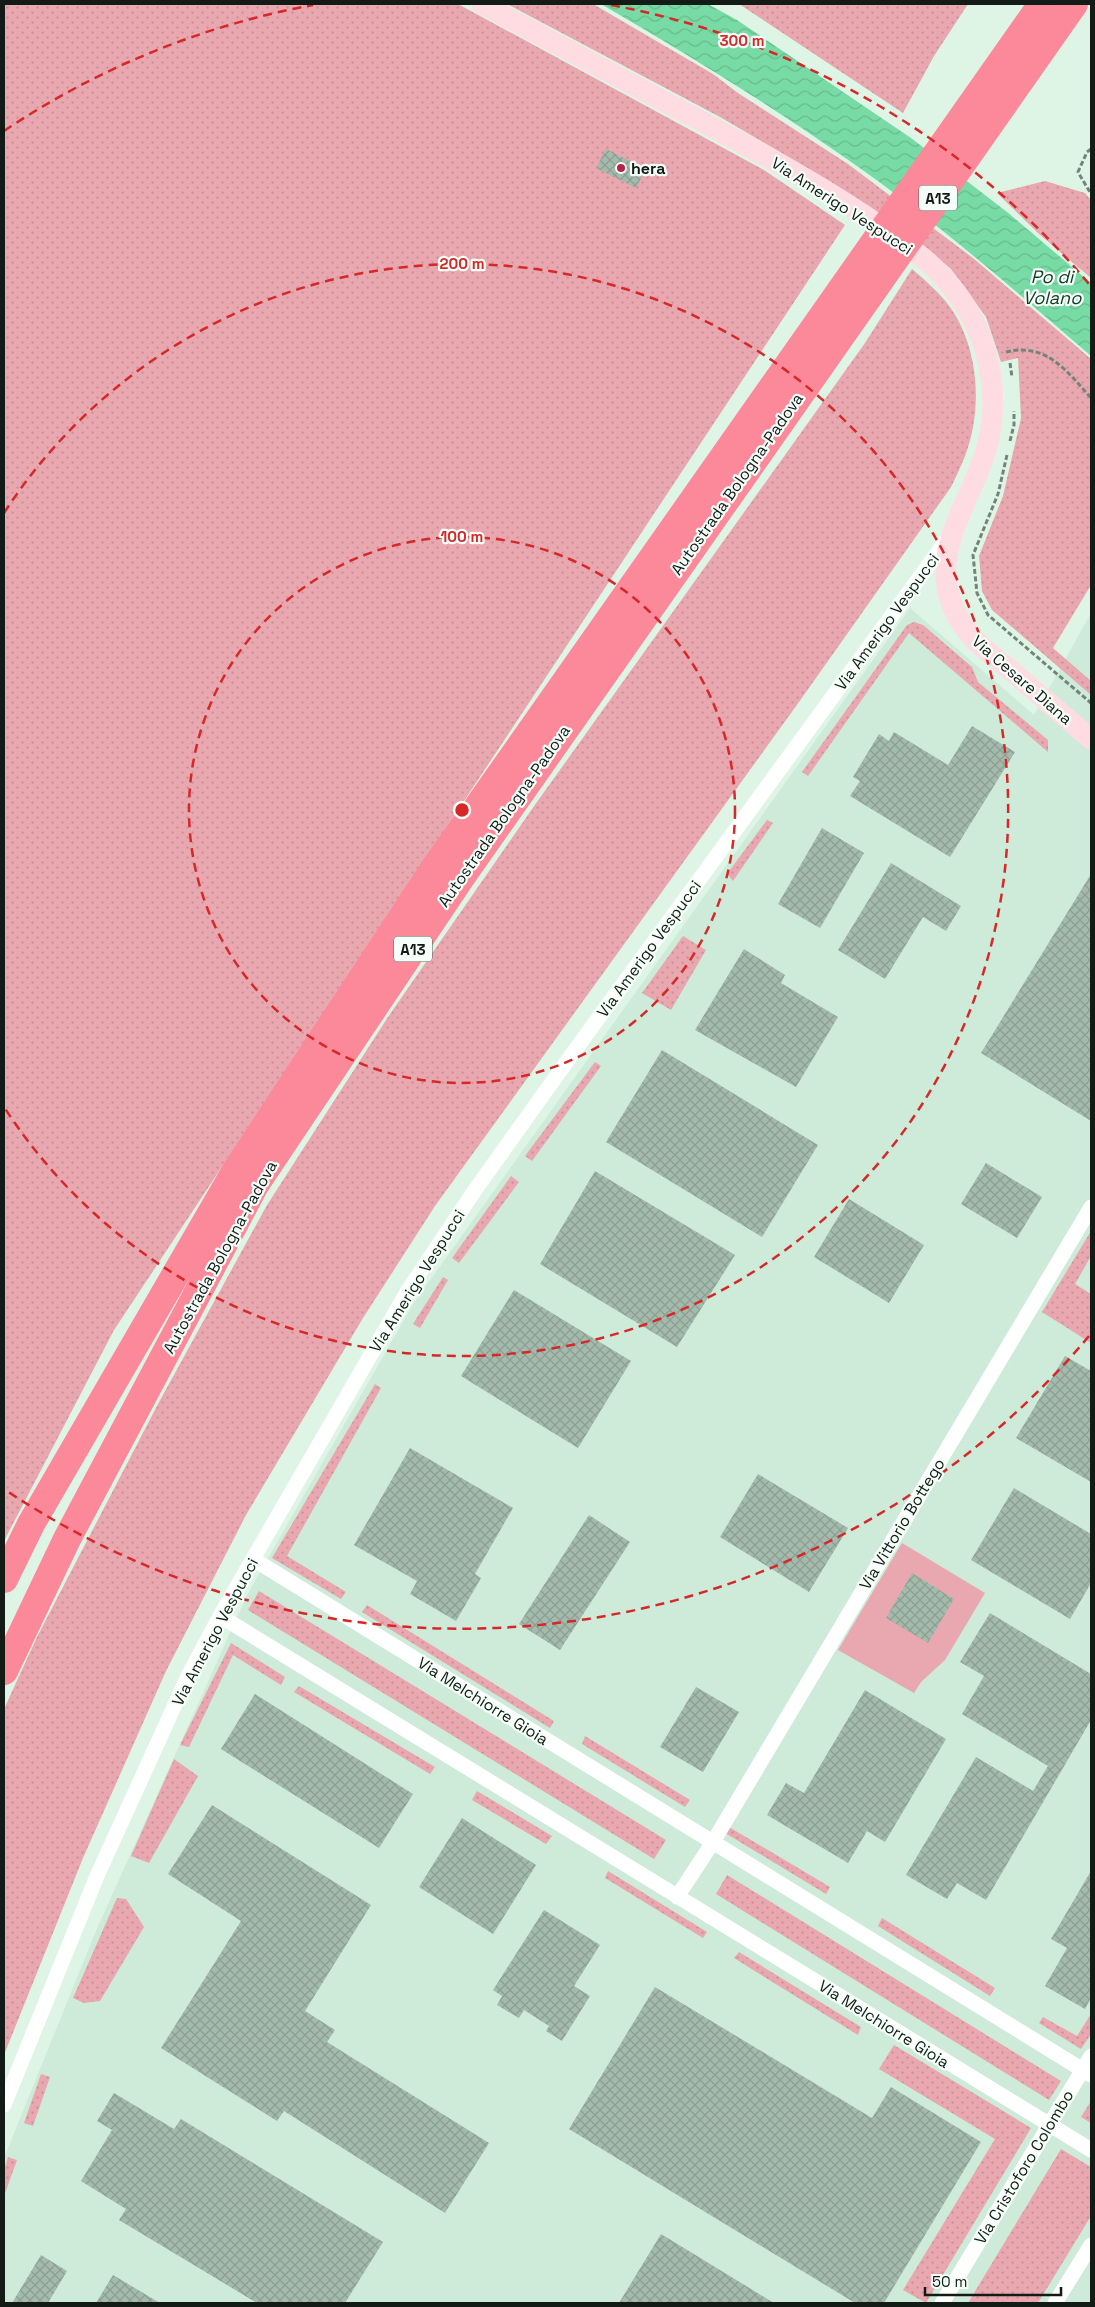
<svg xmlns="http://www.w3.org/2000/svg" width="1095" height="2307" font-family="'Space Grotesk',sans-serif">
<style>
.built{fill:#cdebd8}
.grass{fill:url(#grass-dots)}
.park{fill:#e9a7af}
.water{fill:url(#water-waves)}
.building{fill:url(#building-cross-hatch)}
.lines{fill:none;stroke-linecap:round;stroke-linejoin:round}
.path{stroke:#75847a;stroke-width:3;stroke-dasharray:5 2.5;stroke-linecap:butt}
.minor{stroke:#fff;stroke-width:15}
.secondary{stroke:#fedce1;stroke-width:21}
.motorway{stroke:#fb899a;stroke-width:28}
.ring{fill:none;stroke:#d62828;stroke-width:2.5;stroke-dasharray:9 6}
.poi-dot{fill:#b6244c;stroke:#f5fef8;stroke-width:2}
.labels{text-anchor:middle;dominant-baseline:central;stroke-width:4.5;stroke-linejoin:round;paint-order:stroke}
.shield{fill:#f5fef8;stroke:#575f5a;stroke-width:1}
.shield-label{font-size:15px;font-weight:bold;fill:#131b16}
.poi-label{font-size:16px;font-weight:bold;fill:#131b16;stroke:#f5fef8;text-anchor:start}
.street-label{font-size:16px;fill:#131b16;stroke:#f5fef8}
.water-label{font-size:18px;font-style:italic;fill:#113b26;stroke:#f5fef8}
.centre{fill:#d62828;stroke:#f5fef8;stroke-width:2.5}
.ring-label{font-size:15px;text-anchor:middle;font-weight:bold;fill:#d62828;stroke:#f5fef8;stroke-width:4.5;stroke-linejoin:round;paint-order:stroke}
</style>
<defs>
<pattern id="grass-dots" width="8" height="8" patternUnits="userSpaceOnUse" patternTransform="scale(1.25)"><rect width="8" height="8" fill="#e9a7af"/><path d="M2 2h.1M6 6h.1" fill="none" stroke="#c78f96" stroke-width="1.8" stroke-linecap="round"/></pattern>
<pattern id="water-waves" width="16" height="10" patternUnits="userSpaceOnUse" patternTransform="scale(1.25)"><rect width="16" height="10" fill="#78dba5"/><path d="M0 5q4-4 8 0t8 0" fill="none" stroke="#67bb8d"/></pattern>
<pattern id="building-cross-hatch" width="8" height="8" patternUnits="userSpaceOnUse" patternTransform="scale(1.25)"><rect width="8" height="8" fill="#a4baac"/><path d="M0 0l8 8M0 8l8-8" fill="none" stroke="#8c9f93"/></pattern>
</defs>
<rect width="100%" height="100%" fill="#def5e6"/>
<path class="built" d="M910,608L1034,715L1091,613V2303H4V2158L95,1933L247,1595L413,1304Z"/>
<path class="grass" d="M4,4H458L764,170L845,225L114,1330L4,1541Z
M507,4H593L713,74L738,93L848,164L973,258L1091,359V585L1053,648L1091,681V695L992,610L982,591L979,556L1003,496L1021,418L1018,358L1001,362L986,317L951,269L929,251L797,162L720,117Z
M739,4H968L934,56L903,113Z
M1045,181L1085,193L1091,200V278L1039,234L997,193Z
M912,269C925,280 940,293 950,307C979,348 983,409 965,456C961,466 956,477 951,487L799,702L435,1206L363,1318L246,1515L166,1671L83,1858L4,2055V1709L37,1637L158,1404L267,1205L388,1017L532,809L865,343Z
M914,622L923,625L972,667L978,682L1048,740V752L909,633L808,776L802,772L907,625Z
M767,820L773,823L733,881L727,874Z
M683,936L706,950L671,1010L642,993Z
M595,1062L601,1066L532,1161L525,1156Z
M511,1176L519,1182L459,1263L452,1258Z
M1091,1231V1256L1075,1284L1091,1294V1343L1042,1312Z
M443,1277L448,1280L420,1328L413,1324Z
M375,1384L381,1388L287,1556L346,1592L341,1599L272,1558Z
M259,1591L666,1840L654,1859L248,1610Z
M367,1605L554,1721L550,1728L362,1612Z
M231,1643L285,1677L281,1685L233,1655L189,1747L180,1745Z
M299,1686L435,1767L430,1774L294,1692Z
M585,1736L690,1800L685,1807L582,1744Z
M174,1759L198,1776L149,1863L131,1856Z
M477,1791L552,1836L546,1844L472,1800Z
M729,1827L830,1887L826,1894L725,1833Z
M608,1871L707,1932L703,1938L605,1878Z
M727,1875L1061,2081L1049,2100L716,1894Z
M117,1898L126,1899L144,1927L100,2001L84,2003L73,1998Z
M882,1918L995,1988L990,1996L878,1926Z
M739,1952L861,2027L858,2035L734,1958Z
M1091,2014V2034L1081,2049L1039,2023L1043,2017L1077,2036Z
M894,2045L1031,2128L926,2303L903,2290L995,2139L879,2069Z
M41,2074L50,2077L33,2126L24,2123Z
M1091,2101V2123L1081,2117Z
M1061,2149L1091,2167V2216L1038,2303H968Z
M8,2157L17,2160L4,2196V2170Z"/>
<path class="park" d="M902,1543L985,1593L945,1660L921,1682L914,1693L838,1650Z"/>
<path class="water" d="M601,4H708L737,20L911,138L1007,212L1091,283V356C1011,287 931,217 844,157C765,102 684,52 601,4Z"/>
<path class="building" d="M606,149L646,169L636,188L596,168Z
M972,726L1015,752L950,857L850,796L860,781L853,777L879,734L889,741L894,732L948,765Z
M822,828L864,853L820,928L778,904Z
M891,863L961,906L946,931L923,917L885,979L838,950Z
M1091,874V1121L981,1053Z
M744,949L785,975L781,983L838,1017L796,1087L695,1030Z
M662,1050L818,1145L762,1237L606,1142Z
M986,1163L1042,1197L1017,1238L961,1204Z
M595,1171L735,1255L677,1347L540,1264Z
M849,1199L924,1245L889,1303L814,1257Z
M514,1290L631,1361L578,1448L461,1376Z
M1065,1356L1091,1371V1482L1016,1438Z
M410,1448L513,1508L475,1574L481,1578L456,1621L410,1594L417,1581L354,1545Z
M758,1474L848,1528L809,1592L720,1537Z
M1014,1488L1091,1534V1583L1070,1619L971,1560Z
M589,1515L630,1542L560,1650L519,1624Z
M912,1573L954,1599L928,1643L886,1618Z
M990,1613L1091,1674V1720L986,1900L957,1883L947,1899L906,1875L976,1757L1033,1791L1048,1766L962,1714L984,1676L960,1662Z
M696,1687L739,1712L703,1772L660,1747Z
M865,1690L946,1739L885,1842L867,1831L848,1863L767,1815L786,1783L804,1793Z
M255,1694L413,1794L379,1848L221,1749Z
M212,1805L371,1905L305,2011L335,2030L327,2042L489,2143L445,2213L284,2111L277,2121L161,2048L241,1921L168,1874Z
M462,1818L536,1865L493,1934L419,1887Z
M1091,1871V1998L1085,2009L1045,1986L1067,1948L1051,1939Z
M544,1910L600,1945L574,1986L590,1996L562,2041L546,2031L549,2026L524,2010L519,2018L497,2005L502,1996L493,1990Z
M655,1987L872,2118L891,2087L981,2142L884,2303H855L569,2129Z
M114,2093L174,2129L181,2119L383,2242L345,2303H257L119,2220L126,2209L81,2181L112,2130L97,2121Z
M661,2234L774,2303H619Z
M41,2255L67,2271L48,2303H12Z
M113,2275L160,2303H96Z"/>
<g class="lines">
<path class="path" d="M1091,149L1087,152L1078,172L1091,194
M1006,352C1046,342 1067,371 1091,398
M1010,363L1012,377
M1010,441L1014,425V411
M1007,455L998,494L973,555L977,593L988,615L1091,703"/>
<path class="minor" d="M253,1559L1091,2075
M220,1616L1091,2150
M677,1897L713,1842L1091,1207
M4,2105L97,1876L188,1676L220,1616L407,1292L475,1190L570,1057L949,537
M942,2303L1091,2056
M1055,2303L1091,2245"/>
<path class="secondary" d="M482,4C559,45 636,86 712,127C785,166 860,207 924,259C947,278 968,305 979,333C994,370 997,411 986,450C968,510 921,561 962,624C973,642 992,655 1009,669C1036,692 1064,716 1091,739"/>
<path class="motorway" d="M4,1579L31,1524L235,1172L436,866L1042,4
M4,1671L67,1539L255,1185L460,879L1074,4"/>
</g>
<g class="ring">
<circle cx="462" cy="810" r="273"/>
<path d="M4 513A546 546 0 1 1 4 1107"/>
<path d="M1089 1336A819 819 0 0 1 4 1489M4 131A819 819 0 0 1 313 5M611 5A819 819 0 0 1 1089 284"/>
</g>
<circle class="poi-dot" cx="621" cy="168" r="5"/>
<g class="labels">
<g class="shield">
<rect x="919" y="185.5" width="38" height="25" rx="4"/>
<rect x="394" y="936.5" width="38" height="25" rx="4"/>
</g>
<g class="shield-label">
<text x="938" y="198">A13</text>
<text x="413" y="949">A13</text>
</g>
<g class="poi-label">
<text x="631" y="168">hera</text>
</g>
<g class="street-label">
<text transform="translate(842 206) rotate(33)">Via Amerigo Vespucci</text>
<text transform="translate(737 484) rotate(-55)">Autostrada Bologna-Padova</text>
<text transform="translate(887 622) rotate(-54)">Via Amerigo Vespucci</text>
<text transform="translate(1022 680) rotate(41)">Via Cesare Diana</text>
<text transform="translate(504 816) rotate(-55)">Autostrada Bologna-Padova</text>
<text transform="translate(649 949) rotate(-54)">Via Amerigo Vespucci</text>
<text transform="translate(220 1257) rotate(-61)">Autostrada Bologna-Padova</text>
<text transform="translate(417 1281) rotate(-58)">Via Amerigo Vespucci</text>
<text transform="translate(902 1524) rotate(-59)">Via Vittorio Bottego</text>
<text transform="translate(215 1632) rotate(-62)">Via Amerigo Vespucci</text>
<text transform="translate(483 1701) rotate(32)">Via Melchiorre Gioia</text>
<text transform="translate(884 2024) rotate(32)">Via Melchiorre Gioia</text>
<text transform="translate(1024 2167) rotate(-59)">Via Cristoforo Colombo</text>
</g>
<g class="water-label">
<text x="1052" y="276">Po di<tspan x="1052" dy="21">Volano</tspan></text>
</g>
</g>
<circle cx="462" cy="810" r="8" class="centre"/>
<g class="ring-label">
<text x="742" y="46">300 m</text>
<text x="462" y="269">200 m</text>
<text x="462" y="542">100 m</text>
</g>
<rect width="1095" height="2307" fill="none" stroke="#131b16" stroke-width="10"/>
<path d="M925 2287v8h136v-8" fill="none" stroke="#131b16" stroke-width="2.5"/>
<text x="932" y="2287" font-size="15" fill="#131b16" stroke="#f5fef8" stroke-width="4" paint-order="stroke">50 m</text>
</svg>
